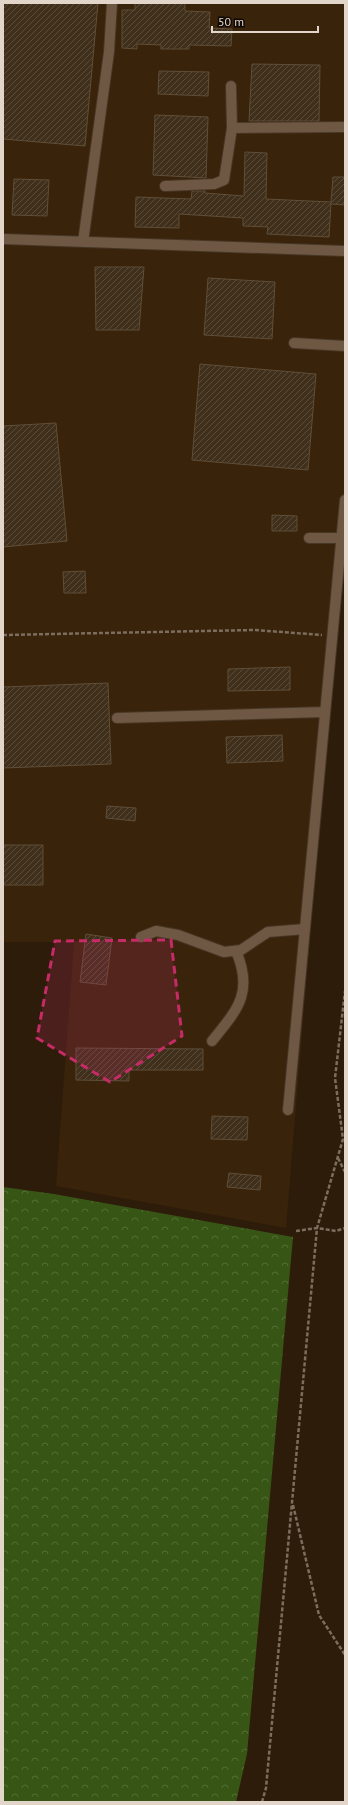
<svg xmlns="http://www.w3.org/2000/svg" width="348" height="1805" font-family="'PT Sans',sans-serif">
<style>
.built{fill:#39230b}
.forest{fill:url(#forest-crowns)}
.building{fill:url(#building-hatch);stroke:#5f4e39}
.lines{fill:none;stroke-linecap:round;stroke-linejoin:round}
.minor-casing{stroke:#463625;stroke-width:12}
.path{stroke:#7c6d5e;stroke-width:2.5;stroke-dasharray:4 2;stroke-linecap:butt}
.minor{stroke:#6f5843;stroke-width:10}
.marked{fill:#c52b66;fill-opacity:0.2;stroke:#c52b66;stroke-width:3;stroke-dasharray:8 5;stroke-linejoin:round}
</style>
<defs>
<pattern id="forest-crowns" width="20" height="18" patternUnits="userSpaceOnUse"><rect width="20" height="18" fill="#375514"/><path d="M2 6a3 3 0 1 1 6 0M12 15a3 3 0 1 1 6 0" fill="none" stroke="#546d35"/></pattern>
<pattern id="building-hatch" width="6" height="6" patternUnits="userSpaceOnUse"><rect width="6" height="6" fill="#3f2f1b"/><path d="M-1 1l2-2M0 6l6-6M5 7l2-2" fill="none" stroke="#5a4c3b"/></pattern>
</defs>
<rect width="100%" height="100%" fill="#2d1c0a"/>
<path class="built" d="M3,3H345V510L286,1228L56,1186L74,942H3Z"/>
<path class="forest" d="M3,1187L54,1194L293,1237L247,1754L236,1802H3Z"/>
<path class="building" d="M3,3H98L85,146L3,139Z
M135,3H185V11L210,12L209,28L232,29L231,46L189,45V49H161V45L137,44V49L122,48V10H135Z
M252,64L320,65L319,121H249Z
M159,71L209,72L208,96L158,94Z
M155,115L208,117L206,178L153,175Z
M245,152L267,153L266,199L331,202L333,177H345V205L331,204L329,237L267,234L268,227L243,226V218L179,214V228L135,227L136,197L191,199L192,191H205V193L244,196Z
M14,179L49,180L47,216L12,215Z
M95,267H144L139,330H96Z
M208,278L275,282L272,339L204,335Z
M200,364L316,374L308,470L192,460Z
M56,423L67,541L3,547V426Z
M272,515L297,516V531H272Z
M85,571L86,593H64L63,572Z
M290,667V690L228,691V669Z
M108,683L111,764L3,768V687Z
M282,735L283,761L227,763L226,737Z
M107,806L136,808L135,821L106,818Z
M3,845H43V885H3Z
M86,934L112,938L106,985L80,982Z
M76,1048L203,1049V1070H129V1081L76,1080Z
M212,1116L248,1117L247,1140L211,1139Z
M229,1173L261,1176L260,1190L227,1187Z"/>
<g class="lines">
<g class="minor-casing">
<path id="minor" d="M231,86L232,128
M165,186L214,184L224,180L232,128L345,127
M3,239L345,251
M83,242L109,52L112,3
M294,343L345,346
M309,538H341
M117,718L325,712
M141,937L156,931L178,935L224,952L241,950L268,932L305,929
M212,1041C237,1010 254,993 236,951
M288,1110L345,500"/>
</g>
<path class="path" d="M3,635L255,630L322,635
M338,1158L345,1172
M296,1231L317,1228L336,1231L345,1228
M293,1505L319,1615L345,1655
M262,1802L266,1788L317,1228L343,1139L335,1078L345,991"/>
<use href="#minor" class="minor"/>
</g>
<path class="marked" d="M171,940L182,1036L110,1082L37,1038L55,941Z"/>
<rect width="348" height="1805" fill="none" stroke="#e2d6cb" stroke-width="8"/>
<path d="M212 26v6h106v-6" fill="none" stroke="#e2d6cb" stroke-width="2"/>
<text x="218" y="26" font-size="12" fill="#e2d6cb" stroke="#100803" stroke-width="3" paint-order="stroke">50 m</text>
</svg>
